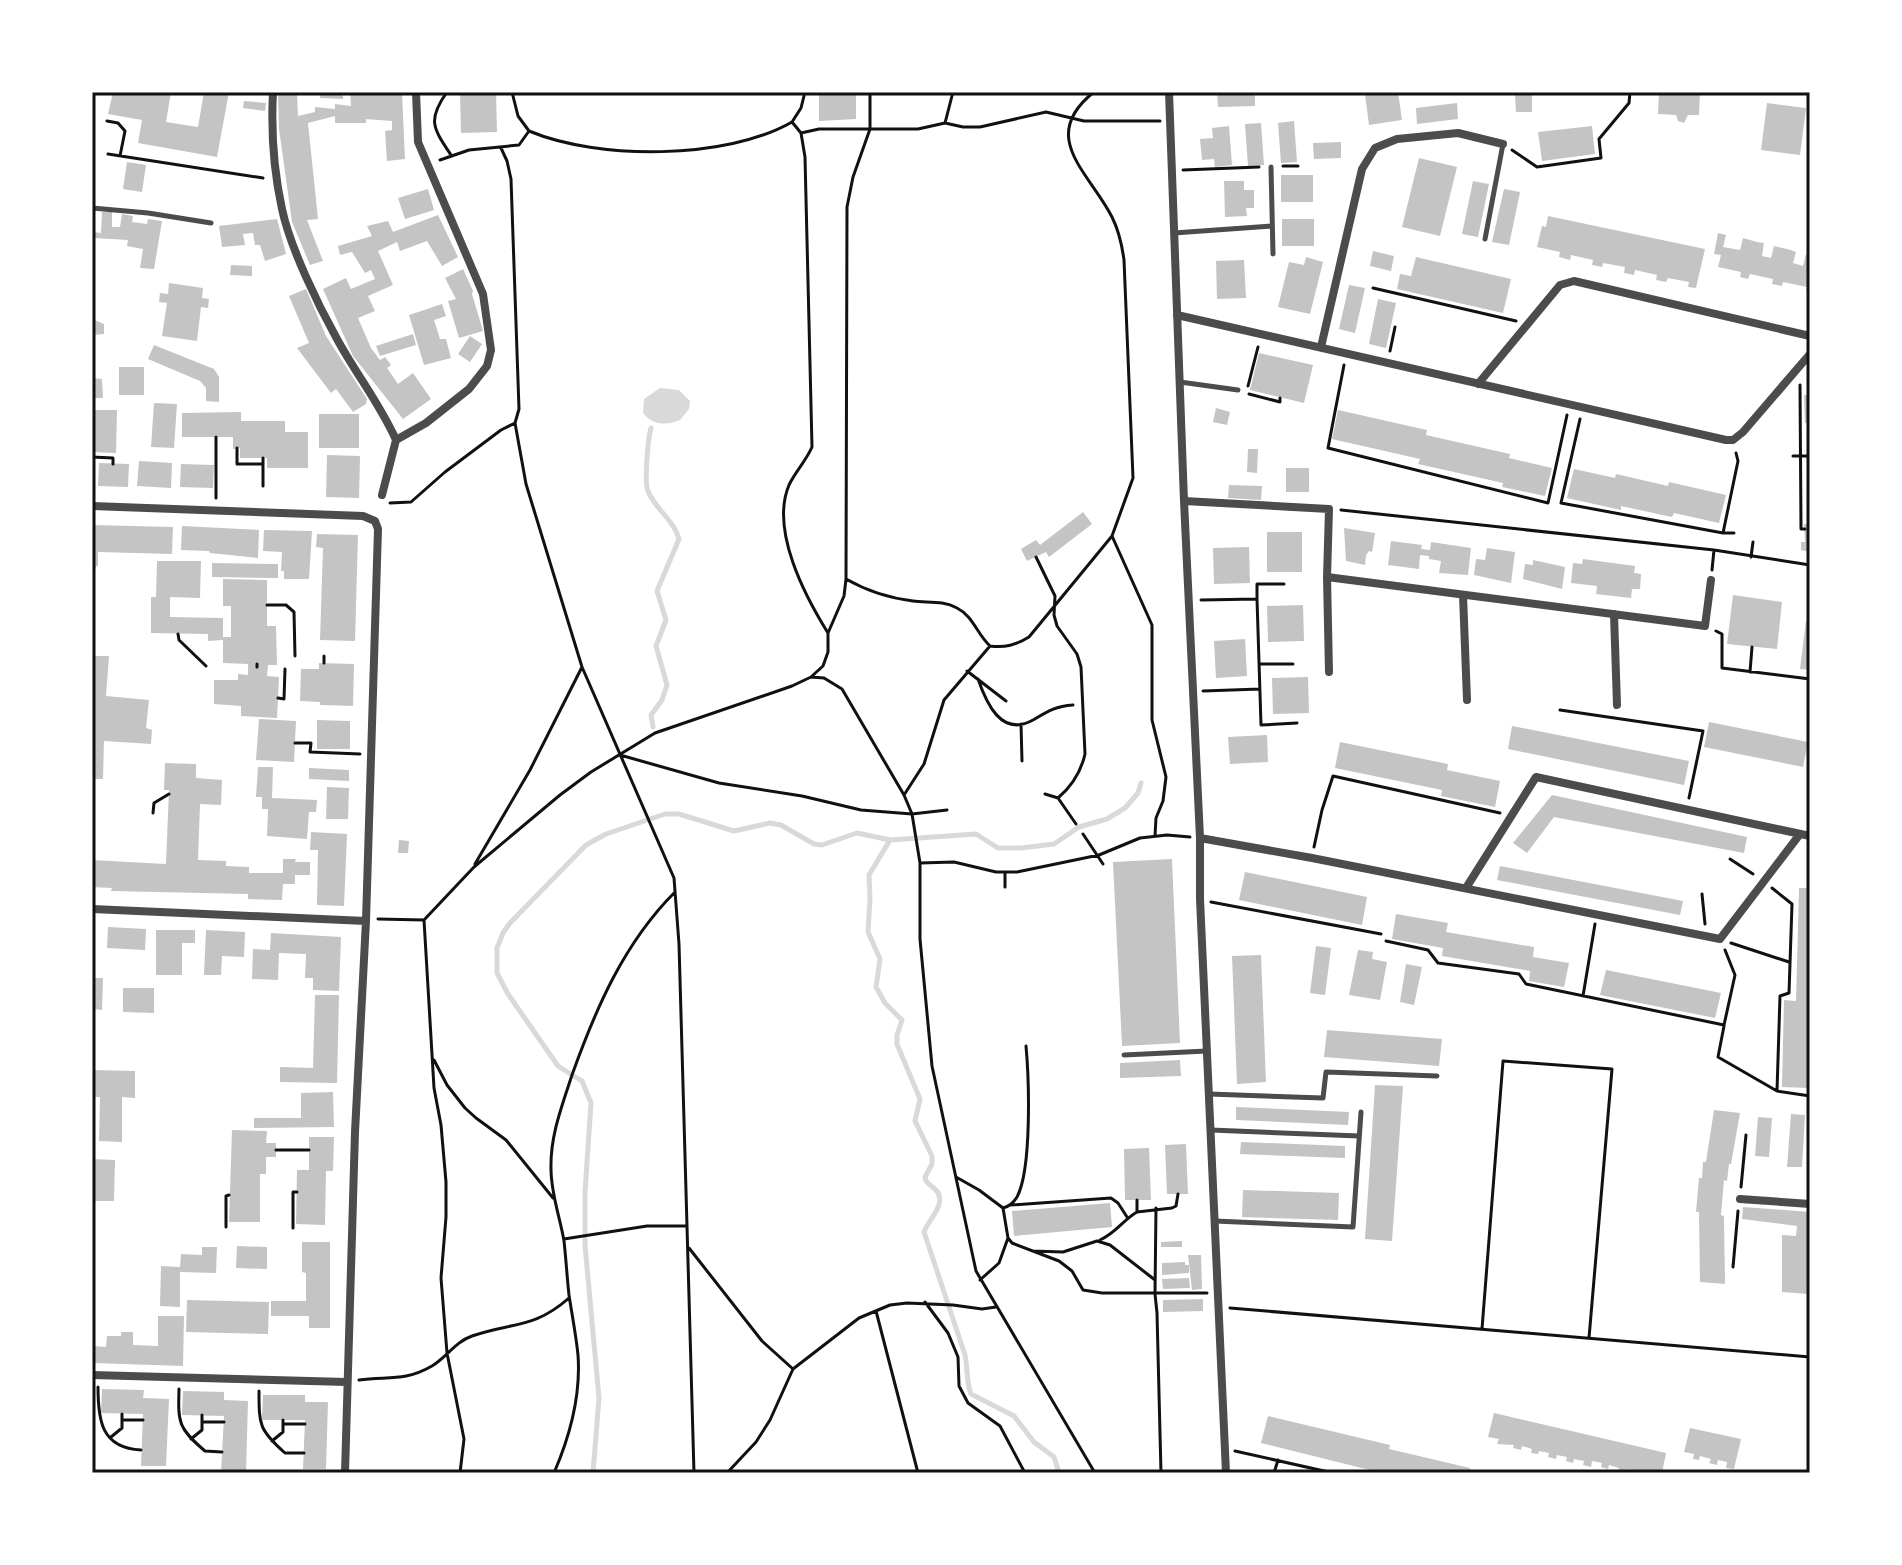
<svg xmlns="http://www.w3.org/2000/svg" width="1902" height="1565" font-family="'DejaVu Sans',sans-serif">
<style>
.water{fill:#d9d9d9}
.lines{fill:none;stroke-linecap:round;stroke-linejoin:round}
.stream{stroke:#d9d9d9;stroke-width:5}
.building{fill:#c4c4c4}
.path{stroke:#111;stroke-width:3}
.service{stroke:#4c4c4c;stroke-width:5}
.minor{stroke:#4c4c4c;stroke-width:8}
.neatline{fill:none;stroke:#111;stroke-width:3}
</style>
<rect width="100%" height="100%" fill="#fff"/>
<path class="water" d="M660,388L679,390L690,401L689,409L680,420C666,426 652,425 643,413L644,399Z"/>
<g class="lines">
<path class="stream" d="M651,428C648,438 644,482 648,491C655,509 674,520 679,539L657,591L666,620L656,646L667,685L662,700L651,715L653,727
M890,840L869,875L870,899L868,932L880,959L876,987L885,1003L902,1020L897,1035V1044L920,1099L915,1121L932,1156V1164L925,1177L926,1181C929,1185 933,1187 936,1190C948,1203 928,1220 924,1232L965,1355C968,1369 966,1382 971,1394L1014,1416L1034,1442L1054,1457L1059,1473
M593,1473L599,1398L585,1245V1192L591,1103L582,1081L558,1066L508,994L497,973V948L503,933L510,923L586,845L606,834L665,814H679L734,831L770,823L781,825L814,844L822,845L857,833L890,840L976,834L998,848H1021L1054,844L1079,827L1107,819L1125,808L1138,793L1141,783"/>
</g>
<path class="building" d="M113,92H171L166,122L198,127L204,92H229L217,157L138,143L142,120L108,114Z
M278,92H297L298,116L315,112V107L335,109V104L351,106L350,92H402L405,159L387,161L385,131L392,130V121L366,119V123H335V116L308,123L318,219L307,220L323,261L310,265L292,222L279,129Z
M321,92H343V99L320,98Z
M460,92H496L497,132L461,133Z
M819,92H856V119L819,121Z
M1217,92H1255V106L1218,107Z
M1378,92H1398L1402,120L1369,125L1365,94Z
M1659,92H1700L1699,115H1688L1684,123L1678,121L1676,115L1658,114Z
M1532,94V112H1516L1515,95Z
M244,101L266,103L265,111L243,108Z
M1457,103L1458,119L1417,124L1416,108Z
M1767,103L1806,108L1800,155L1761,150Z
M1294,121L1297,162L1281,163L1278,123Z
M1261,123L1264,165L1248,166L1245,124Z
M1229,126L1232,165L1215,167L1214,159L1202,160L1200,139L1213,138L1212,128Z
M1592,126L1595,154L1542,161L1538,132Z
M1341,142V158L1314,159L1313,143Z
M1419,158L1457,167L1440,236L1402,227Z
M127,162L146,165L142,192L123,189Z
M1281,175H1313V202H1281Z
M1224,181H1244V190H1254V208H1246L1247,216L1225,217Z
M1473,181L1489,184L1478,237L1462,234Z
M428,189L434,210L405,219L398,198Z
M1504,189L1520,192L1509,245L1492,242Z
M102,212H112V227H120L122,214L133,216L132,222L147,224L148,219L162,221L154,269L140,268L143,249L127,246L128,240L94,238V232L101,233Z
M438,215L458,257L442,266L427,241L400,251L397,242L378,251L393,285L368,296L375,311L358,318L371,348L380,360L385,357L391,365L387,368L398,384L413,373L431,399L403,419L353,356L323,289L346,278L351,289L375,279L371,270L365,273L352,252L340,255L338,246L372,236L367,226L388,221L393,232Z
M1548,216L1705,249L1696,288L1688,287L1689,282L1668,278L1666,282L1656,280L1657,275L1635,270L1634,275L1624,273L1625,267L1603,263L1602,267L1592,265L1593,260L1571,255L1570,260L1559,257L1560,252L1537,247L1542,226L1546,227Z
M277,219L286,254L265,261L260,245H255L253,233L243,234L245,245L222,247L219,226Z
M1282,219H1314V246H1282Z
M1718,233L1726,235L1723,247L1740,250L1743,238L1757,242L1764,243L1762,256L1771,258L1774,246L1791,250L1796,252L1793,263L1803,266L1806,254L1810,255V292L1806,291L1807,287L1783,282L1782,286L1772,284L1773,279L1750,274L1748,279L1740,277L1741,272L1718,267L1721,255L1714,254Z
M1373,251L1394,256L1391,271L1370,266Z
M1306,257L1323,262L1310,314L1278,307L1289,262L1304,265Z
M1416,257L1511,279L1503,313L1397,289L1400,274L1411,276Z
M1244,260L1246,298L1217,299L1216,261Z
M231,265L252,266V276L230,275Z
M463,269L473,291L472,294L483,331L459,338L448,301L456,299L445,278Z
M169,283L203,288L202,298L209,299L208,308L201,307L197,341L162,336L167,303L159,302L160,293L168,294Z
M1349,285L1365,288L1355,333L1339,329Z
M306,289L326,336L367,399L366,404L353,412L336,389L331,393L297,348L309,343L289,296Z
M1378,299L1396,303L1386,348L1369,344Z
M442,304L446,316L434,320L440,339H446L451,358L424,365L409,315Z
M92,319L104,324V334L92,335Z
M413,334L416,345L380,356L376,346Z
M470,336L482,344L470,362L458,354Z
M154,345L214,369L219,377V402L206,401V388L200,381L148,359Z
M1259,353L1313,365L1304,403L1250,390Z
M119,367H144V395H119Z
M92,378L102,379L103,398H92Z
M1804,395H1810V422L1805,423Z
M154,403L177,404L174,448L151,447Z
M1216,408L1230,412L1227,425L1213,422Z
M92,410H117L116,453L92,452Z
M1338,410L1427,430L1426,435L1510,454L1509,458L1552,468L1545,496L1502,487L1503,483L1418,464L1420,459L1332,439Z
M241,412V421H285V432H308V468H267V458H240V448L233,449V437H182V413Z
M319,414H359V448H319Z
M1248,449H1258L1257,473L1247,472Z
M327,455L360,456L359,498L326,497Z
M139,461L172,463L171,488L137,486Z
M99,463L129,464L128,487L98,486Z
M181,464L214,465L213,488L180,487Z
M1286,468H1309V492H1286Z
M1574,469L1615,478L1616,474L1668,486L1669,482L1726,495L1719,523L1674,513L1672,517L1621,506V510L1567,498Z
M1229,485L1262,486L1261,500L1228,498Z
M1083,512L1092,524L1049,557L1046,552L1027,561L1021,549L1036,540L1040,545Z
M1804,524H1810V552L1801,550V542H1805Z
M92,525L173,527L172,554L98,552V566H96L95,571H92Z
M182,526L259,530L258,558L210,553L209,551L181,550Z
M1344,528L1375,533L1372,552L1369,551L1366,555L1365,565L1346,561Z
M264,530L312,531L309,579H284V571H281L282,552L263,551Z
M1267,532H1302V572H1267Z
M317,534L358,535L355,641L320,640L323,548L316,547Z
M1391,541L1422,545L1421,549L1430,550L1431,542L1471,548L1468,575L1439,573L1441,561L1429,559V556L1420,555L1419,569L1388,565Z
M1249,547L1250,583L1214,584L1213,548Z
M1487,548L1515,552L1511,583L1474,575L1476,559L1485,560Z
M1583,559L1635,566L1634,573L1641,574L1640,589H1632L1631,598L1596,594L1597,586L1571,583L1573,563L1582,564Z
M1533,560L1565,567L1562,589L1523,579L1525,564L1533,565Z
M157,561H201L200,598L170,597V617L223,618V637H231V606H223V579L267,580V626H276L277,665H268L267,676L279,677L277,718L241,716V706L214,704V680H238V674L248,675V664L223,663V640L208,641V634L151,633V597H156Z
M212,563L278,564V578L212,577Z
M1733,595L1782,602L1777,649L1727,644Z
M1303,605L1304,641L1268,642L1267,606Z
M1806,621H1810V670L1800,669Z
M1245,639L1247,676L1216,678L1214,641Z
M92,656H109L106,696L149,700L146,728L152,730L151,744L104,741L103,779H92Z
M319,663L354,664L353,706L320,705V702L300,701L301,669H319Z
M1308,677L1309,713L1273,714L1272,678Z
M259,719L296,721L294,762L256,760Z
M317,720L350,721V749H317Z
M1709,722L1808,742L1803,767L1704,747Z
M1512,726L1689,761L1684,785L1508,749Z
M1267,735L1268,762L1230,764L1228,737Z
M1340,742L1448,764L1447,770L1500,781L1495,807L1441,796L1442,790L1335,768Z
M165,763L196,764V778L222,780L221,805L200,804L198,860L226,861V866L249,867V873H283V859H296L295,862H310V875H295V884H283L282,900L248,899V894L111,891L112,888L92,887V860L166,864L169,790H164Z
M258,767H273L272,798L317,800L316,812H309L307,839L267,836L268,809H262V797H256Z
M309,768L349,770V781L309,779Z
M327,787L349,788L348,819H326Z
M1552,795L1747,837L1744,853L1554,817L1527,853L1513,843Z
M311,832L347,834L344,906L317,905L318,850H310Z
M399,840L409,841L408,853H398Z
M1172,859L1180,1043L1122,1046L1113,862Z
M1500,866L1683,901L1680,915L1497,880Z
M1245,872L1367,897L1362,925L1239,900Z
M1799,888H1810L1808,1088L1782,1087L1784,1000L1796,1001Z
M1396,914L1448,923L1446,932L1534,947L1533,957L1569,963L1564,987L1529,981L1530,971L1442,956L1443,948L1392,939Z
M108,927L146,929L145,950L107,948Z
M156,930H195V943H182V975H156Z
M206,930L245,932L244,957L222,956L221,975H204Z
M271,933L341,937L339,991L313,990V978H305L306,954L279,953L278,980L252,979L253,949L270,950Z
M1316,946L1331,948L1325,995L1310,993Z
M1358,950L1373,952L1372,959L1387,962L1380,1000L1349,995Z
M1261,955L1266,1082L1237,1084L1232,956Z
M1406,964L1422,967L1414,1005L1400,1002Z
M1606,970L1721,993L1715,1018L1600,995Z
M92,978H103L102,1010L93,1009Z
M123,988H154V1013L123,1012Z
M315,995H339L337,1083L280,1082V1067L313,1068Z
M1327,1030L1442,1039L1439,1066L1324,1057Z
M1180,1060L1181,1076L1120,1078V1063Z
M92,1070L135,1071V1098L122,1097V1142L99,1141L100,1097H92Z
M1375,1085L1403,1086L1392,1241L1365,1239Z
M333,1092L334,1127L254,1128V1118H301V1093Z
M1236,1107L1349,1112L1348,1125L1236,1120Z
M1714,1110L1740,1113L1731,1164H1729L1727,1181L1724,1180L1721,1215L1724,1216L1725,1284L1700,1282L1699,1212H1696L1699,1178H1702L1703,1162H1706Z
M1791,1114L1805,1115L1802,1167H1787Z
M1758,1117L1772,1118L1769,1157L1755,1156Z
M232,1130L267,1131L266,1143H276V1157H266V1174H260V1222H229Z
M309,1137H334L333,1171H326L325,1225L296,1224L297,1170H309Z
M1241,1142L1345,1146V1158L1240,1154Z
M1186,1144L1188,1194H1167L1165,1145Z
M1149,1148L1151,1200H1125L1124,1149Z
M92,1159L115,1160L114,1201H92Z
M1243,1190L1339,1193L1338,1220L1242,1217Z
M1110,1203L1112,1227L1014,1236L1012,1211Z
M1743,1207L1810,1212L1808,1294L1782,1292V1235L1796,1236L1797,1226L1742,1219Z
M1182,1241V1247H1161V1242Z
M302,1242H330V1328H309V1316H271V1301H306V1273L302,1272Z
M237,1246L267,1247V1269L236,1268Z
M202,1247H217L216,1273L180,1272V1307L160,1306L161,1266L180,1267L181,1254L202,1255Z
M1188,1255H1201L1202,1289L1192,1290Z
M1185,1262V1265H1189V1273L1162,1275V1263Z
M1189,1278L1190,1288L1163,1289L1162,1279Z
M1203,1299V1311L1163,1312V1300Z
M187,1300L269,1302L268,1334L186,1332Z
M158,1316H184L183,1366L92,1363V1346L106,1347L107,1336H121V1332H133V1345L158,1346Z
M102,1389L144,1390L143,1398L169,1399L166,1466H141L143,1414L101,1413Z
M183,1391L224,1392V1400L248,1401L246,1473H221L224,1416L182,1415Z
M263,1395H305V1402H328L326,1469H303L305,1420H262Z
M1494,1413L1666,1453L1662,1473H1636L1626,1469L1623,1473L1618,1472L1619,1468L1609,1465L1608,1469L1601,1467L1602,1463L1592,1461L1591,1467L1583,1465L1584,1461L1574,1459L1573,1463L1566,1461L1567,1457L1557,1455L1556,1459L1548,1457L1549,1453L1539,1451L1538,1454L1531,1453L1532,1449L1522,1446L1521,1450L1513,1448L1514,1445L1497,1444L1499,1439L1488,1437Z
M1268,1416L1390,1445L1389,1449L1470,1468L1469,1473H1382L1261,1443Z
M1690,1428L1741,1439L1734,1469L1726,1468L1727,1462L1718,1460L1717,1465L1709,1463L1711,1459L1700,1456L1699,1460L1693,1459L1694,1454L1684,1452Z"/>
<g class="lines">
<path class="path" d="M447,92C427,120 433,128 451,155
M512,92L518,116L529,131
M1094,92C1037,137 1090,173 1112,217C1119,231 1122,245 1124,260L1133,478L1112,536L1152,625V720L1166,777L1163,801L1156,818L1155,836
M107,121L118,123L125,131L120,156
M945,123L953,92
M801,133L805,157L812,447C806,461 795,472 789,485C770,530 805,596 828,633
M801,133L819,129H918L945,123L963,127H980L1046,112L1084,121H1160
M801,133L792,122L801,108L805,92
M501,148L507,161L511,179L519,409L515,423L526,484L582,667L674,878L679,944L694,1473
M1512,150L1537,167L1601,158L1599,139L1629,103L1630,92
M108,154L263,178
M440,160L469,150L519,145L529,131C598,160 726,160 792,122
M1283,166H1298
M1183,170L1259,167
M1373,288L1516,321
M1390,351L1395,327
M1344,365L1328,448L1548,503L1567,415
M1800,385L1801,529H1805
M1248,386L1258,347
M1249,394L1280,402V398
M1580,419L1561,503L1723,533L1738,461L1736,453
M216,437V498
M237,448V464H263
M1793,456H1810
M92,457L113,458V464
M263,486V458
M390,503L411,502L445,472L501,430L515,423
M1341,510L1714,550L1810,565
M1723,533H1734
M1036,557L1055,596L1054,615L1057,626L1077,654L1081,667L1085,754C1081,772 1072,786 1058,798L1045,794
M1751,557L1753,542
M1712,570L1714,550
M846,579C867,591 889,598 913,601C927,603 943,600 957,608C973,616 977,634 990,646C1005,648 1016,645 1029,637L1112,536
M1257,599V584H1284
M1201,600L1257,599L1261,725L1297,723
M267,605H286L294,612L295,656
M1716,631L1722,634V668L1810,679
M178,634L179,640L206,666
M324,663V656
M1259,664H1293
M257,667V664
M967,671L1006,701
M1750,672L1752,647
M811,677L824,678L842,689L904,795L912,814L920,863V939L932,1066L976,1271L1095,1473
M978,679C986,702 1001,738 1033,720C1048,711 1056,706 1073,705
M1203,691L1260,689
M278,698L284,699L285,669
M1560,710L1703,731L1689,798
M1021,724L1022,761
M295,743H311L310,752L360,754
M620,755L719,783L802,796L861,810L912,814L947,810
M904,795L924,764L944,700L990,646
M1058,798L1076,824
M153,813L154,803L169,794
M1083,834L1103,864
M1314,847L1322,810L1333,776L1500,813
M1730,859L1753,874
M920,863L954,862L996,872H1017L1099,855L1140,838L1167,835L1190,837
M475,864L530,770L582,667
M1005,887V872
M1772,888L1792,904L1789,993L1780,996L1777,1091
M1702,894L1705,924
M1211,902L1381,934
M378,919L424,920
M1386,941L1428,950L1438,963L1519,974L1526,984L1724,1025L1735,975L1725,950
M1731,943L1789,962
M1583,996L1595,924
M1724,1026L1718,1057L1777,1091L1810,1096
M1026,1046C1029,1079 1032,1169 1017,1197C1013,1203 1010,1206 1003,1208L1008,1238L1012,1243L1059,1261L1072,1271L1083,1290L1102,1293H1207
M434,1060L447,1085L465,1108L476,1118L506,1140L553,1198
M276,1150H309
M956,1177L979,1190L1003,1208
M1741,1187L1746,1135
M1137,1200V1212L1172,1208L1176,1206L1178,1194
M1011,1205L1111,1198L1118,1203L1127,1217
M1156,1208L1155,1294L1157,1313L1161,1473
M226,1227V1196L229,1195
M293,1228V1192H297
M564,1239L647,1226H687
M1100,1240C1116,1233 1123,1220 1137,1212
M689,1248L762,1341L793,1369
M1033,1251L1063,1252L1097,1241L1110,1245L1155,1280
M1733,1267L1738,1211
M980,1280L999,1263L1008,1238
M925,1302L948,1333L958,1357L959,1386L968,1403L1000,1426L1025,1473
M1230,1308L1810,1357
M876,1311L918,1473
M1482,1329L1503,1061L1612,1069L1589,1338
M359,1380C388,1376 404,1382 432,1366C447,1357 455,1342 472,1336C512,1322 534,1329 569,1298
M98,1387C98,1420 101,1448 141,1450
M179,1389C178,1423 178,1428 205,1451L222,1452
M259,1391C259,1425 259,1430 285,1453H304
M122,1420H143
M202,1422H224
M283,1424H305
M111,1437L122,1428V1414
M191,1439L202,1430V1415
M272,1441L283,1432V1420
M1235,1451L1333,1473
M460,1473L464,1439L447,1353L441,1278L446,1217V1182L441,1125L434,1088L424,920L474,867L560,795L591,772L655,733L792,686L811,677L823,666L828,652V633L844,596L846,579L847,207L853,177L870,129V92
M554,1473C570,1436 581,1396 578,1355C576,1335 572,1315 569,1295C567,1277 566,1259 564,1241C560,1217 551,1194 551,1169C550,1136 562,1106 572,1075C596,1008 624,943 675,892
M727,1473L756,1442L770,1420L793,1369L859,1318L890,1305L907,1303L953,1305L982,1309L996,1307
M1274,1473L1278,1460"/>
<path class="service" d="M1271,167L1273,254
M92,208L148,213L211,223
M1174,233L1272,226
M1485,239L1503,144
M1180,382L1238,390
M1124,1055L1207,1051
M1209,1094L1323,1098L1326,1072L1437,1076
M1211,1130L1359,1136
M1215,1221L1353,1227L1361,1112"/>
<path class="minor" d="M273,92C271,129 274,172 282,209C290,247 318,305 337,339C356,374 380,404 396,440
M1169,92L1184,501L1200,838V899L1226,1473
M1177,315L1726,440H1733L1743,432L1810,354
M1321,347L1362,169L1375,148L1397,139L1458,133L1503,144
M1478,384L1560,285L1574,281L1810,336
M382,495L396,440L426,423L469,389L487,366L491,350L483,294L418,142L416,92
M1184,501L1329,509L1327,577L1705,626L1711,580
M92,506L363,516L375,521L378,529L366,921L355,1132L345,1473
M1327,577L1329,672
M1463,595L1467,700
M1614,614L1617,705
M1200,838L1312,858L1720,939L1800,834
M1466,888L1536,777L1810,836
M92,909L366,921
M1740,1199L1810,1204
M92,1375L347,1382"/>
</g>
<rect width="1902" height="1565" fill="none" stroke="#ffffff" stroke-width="188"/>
<rect x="94" y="94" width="1714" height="1377" class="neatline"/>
</svg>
